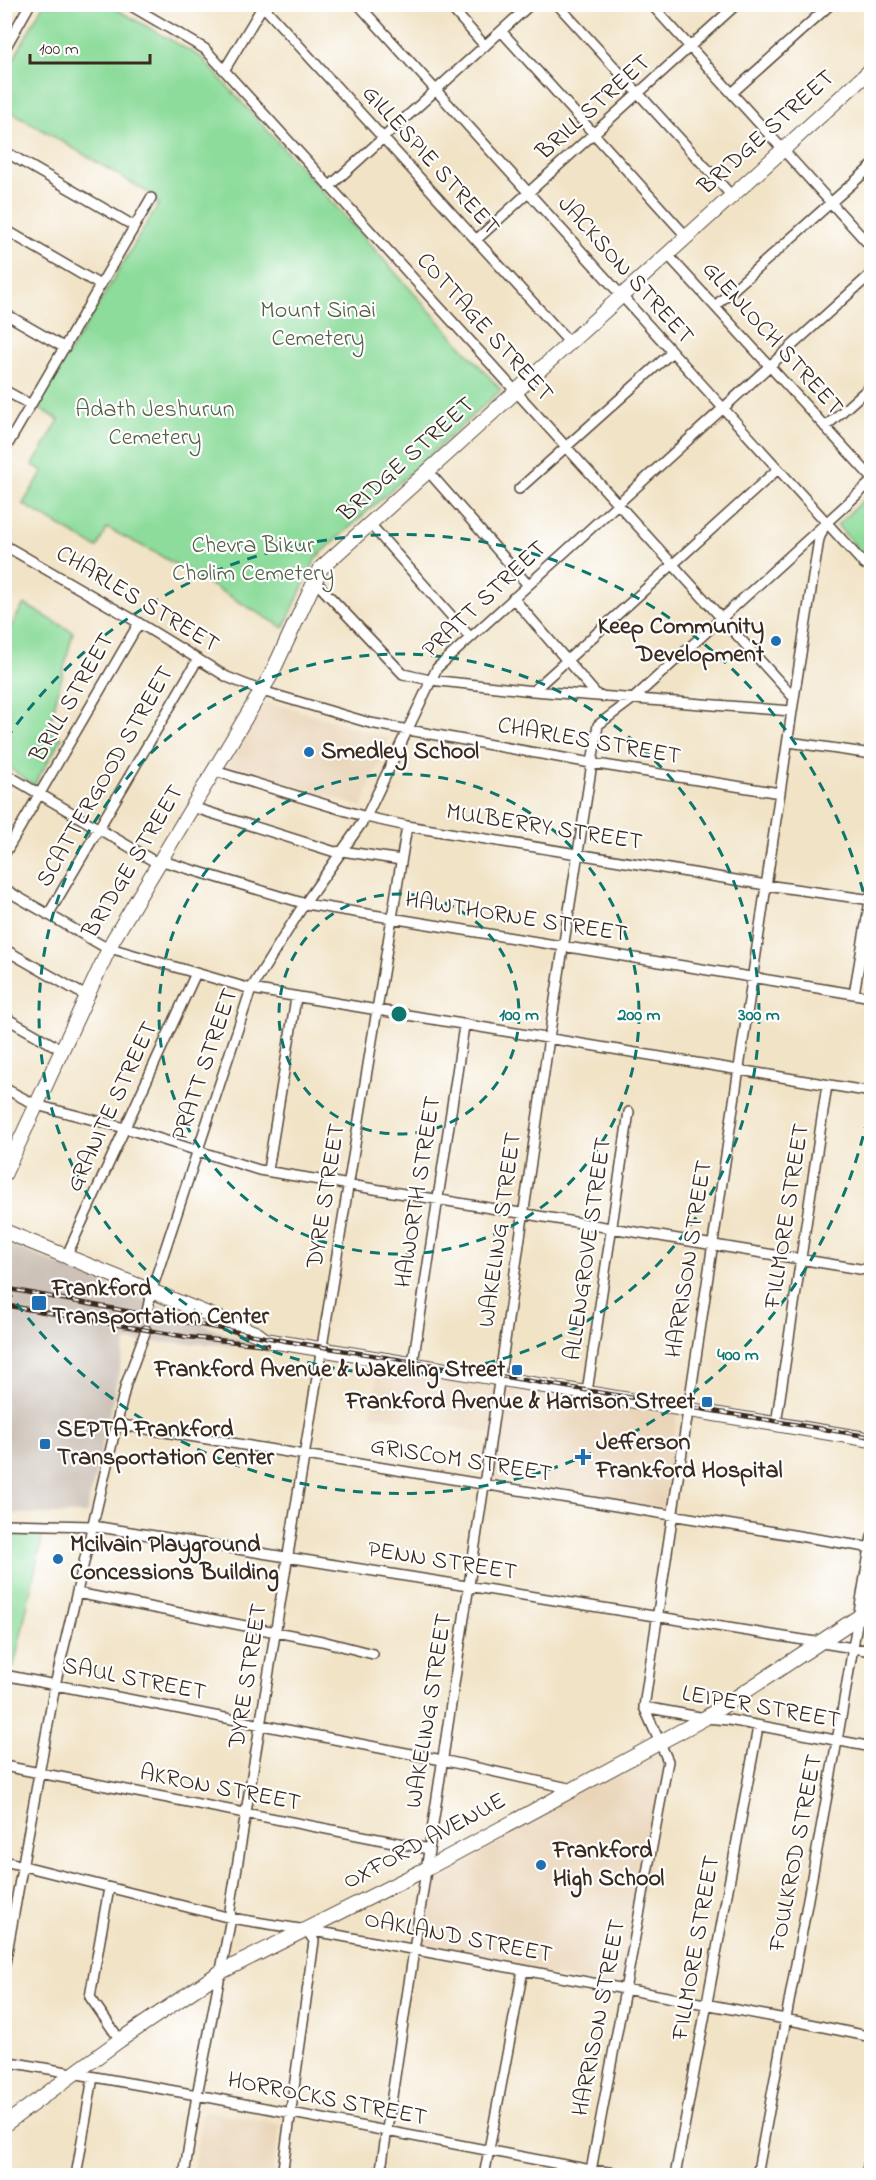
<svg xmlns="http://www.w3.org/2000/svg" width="876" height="2180" font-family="'Indie Flower',sans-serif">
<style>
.built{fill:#e9d4b7}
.industrial{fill:#ccc2b8}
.green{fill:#8ddc9b;stroke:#64835c;stroke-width:1.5}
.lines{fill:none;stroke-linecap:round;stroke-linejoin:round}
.street-tunnel{stroke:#cdbea4;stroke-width:9;stroke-dasharray:9 4.5;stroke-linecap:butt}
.street-casing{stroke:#564637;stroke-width:12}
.secondary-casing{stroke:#564637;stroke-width:16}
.street{stroke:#fff;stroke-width:9}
.secondary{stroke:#fff;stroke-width:14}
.rail-casing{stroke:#3b2a1e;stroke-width:4.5}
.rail{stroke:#fff;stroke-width:2;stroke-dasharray:7;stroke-linecap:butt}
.ring{fill:none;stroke:#0f766e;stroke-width:3;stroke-dasharray:10 8}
.poi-dot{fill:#1f6fb2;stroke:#fff;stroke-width:2}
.labels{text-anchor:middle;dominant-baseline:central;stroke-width:4.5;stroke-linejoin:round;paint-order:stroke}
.street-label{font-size:24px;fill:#3b2a1e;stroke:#fff}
.park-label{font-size:24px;fill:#545f44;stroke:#fff}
.poi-label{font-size:24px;font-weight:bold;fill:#3b2a1e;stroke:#fff;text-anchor:start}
.centre{fill:#0f766e;stroke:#fff;stroke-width:3}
.ring-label{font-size:18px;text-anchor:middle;font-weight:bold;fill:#0f766e;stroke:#fff;stroke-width:4.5;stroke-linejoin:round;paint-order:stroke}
</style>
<rect width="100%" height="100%" fill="#fff"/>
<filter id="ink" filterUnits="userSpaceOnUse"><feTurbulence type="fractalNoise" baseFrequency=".0167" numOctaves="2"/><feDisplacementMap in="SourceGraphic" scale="12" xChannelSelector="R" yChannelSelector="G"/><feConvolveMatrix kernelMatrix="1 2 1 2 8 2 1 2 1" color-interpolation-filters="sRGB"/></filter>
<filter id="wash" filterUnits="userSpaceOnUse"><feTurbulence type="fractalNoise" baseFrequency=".008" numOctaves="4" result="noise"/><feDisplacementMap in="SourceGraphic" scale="24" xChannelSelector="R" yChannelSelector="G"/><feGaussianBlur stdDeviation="1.35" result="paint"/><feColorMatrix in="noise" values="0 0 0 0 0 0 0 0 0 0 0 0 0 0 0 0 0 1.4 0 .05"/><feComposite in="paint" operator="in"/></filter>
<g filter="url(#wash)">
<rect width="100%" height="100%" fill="#f1e3c6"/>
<path class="built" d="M266,701L389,738L362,807L227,765Z
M378,1370L677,1413L664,1508L492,1479L497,1434L371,1415Z
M660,1743L668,1762L626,1990L414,1950L426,1869Z
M203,2111L280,2124L272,2175H193Z"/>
<path class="industrial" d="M4,1242L254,1346L126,1341L86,1514H5Z"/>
<path class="green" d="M43,5H109L201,57L501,390L316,558L284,628L156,553L107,528L97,548L23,504L43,471L33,465L59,420L37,407L159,203L153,199L156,197L5,108V75Z
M871,492L872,559L869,561L837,525Z
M24,604L73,632L49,728L62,738L34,785L9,768L5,775V636Z
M5,1533L43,1534L14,1667L5,1666Z"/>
</g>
<g filter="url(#ink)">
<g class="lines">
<path class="street-tunnel" d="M146,1330L147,1312"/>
<g class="street-casing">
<path id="street" d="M128,4L205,49L794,698
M358,4L864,564
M448,4L485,46
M557,4L731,195
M651,4L872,248
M263,6L569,342
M502,32L686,236
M4,50L30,4
M225,69L264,4
M732,93L831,4
M4,151L134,226
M329,187L531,4
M4,229L100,285
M476,240L737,4
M667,254L872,478
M715,306L872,166
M4,313L65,348
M4,390L31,405
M825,427L872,385
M4,451L151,198
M428,471L528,585
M519,489L672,352
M370,524L470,637
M4,545L139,623L227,677L262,691L370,723L591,763L780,793
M314,580L403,674L430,680L533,691L792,711
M513,598L596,694
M533,691L778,469
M789,742L872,754
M215,771L366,817L407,826L766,885L872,900
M9,776L157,863
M192,807L335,852L342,851L401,860
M4,855L139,623
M159,860L306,904L872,997
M4,889L103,946L251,989L872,1092
M48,915L198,659
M4,949L86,996
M854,994L872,889
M4,1017L62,1050
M4,1088L36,1105L125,1128L259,1170L872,1271
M268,1170L296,998
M66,1257L196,973
M147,1312L151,1292L251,989L301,909L366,817L437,668L872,273
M413,1363L464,1026
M587,1392L629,1112
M116,1424L872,1548
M776,1424L827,1085
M4,1524L93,1526L872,1651
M77,1593L322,1641L373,1654
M4,1675L442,1760L573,1789
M644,1707L705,1718L729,1720L872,1747
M4,1766L429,1849
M4,1861L231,1918L331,1934L785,2019L872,2037
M109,1888L90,1997L120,2040
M4,1969L55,1685L126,1384L146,1330
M4,2061L197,2095L591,2170L643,2176
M76,2176L93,2077
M184,2176L197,2095L231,1918L230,1910L407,826
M282,2176L314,1941L307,1930
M380,2176L484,1485L549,1038L598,725L634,698L872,481
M484,2176L523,1970
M590,2176L668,1761L644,1707L794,698L819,539L823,529
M675,2176L758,1727
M757,2176L837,1741L872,1536
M866,2176L872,2147"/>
</g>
<g class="secondary-casing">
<path id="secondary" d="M4,1175L113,940L271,675L321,568L872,69
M4,1231L257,1334L265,1340L872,1440
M4,2125L120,2040L219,1973L426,1869L705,1718L872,1608"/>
</g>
<use href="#street" class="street"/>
<use href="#secondary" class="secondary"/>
<g class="rail-casing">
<path id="rail" d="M4,1288L286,1341L872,1437
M4,1305L187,1337L268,1345"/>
</g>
<use href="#rail" class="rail"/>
</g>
</g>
<g class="ring">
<circle cx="399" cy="1014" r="120"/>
<circle cx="399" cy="1014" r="240"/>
<circle cx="399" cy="1014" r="360"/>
<path d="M871 1101A480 480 0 0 1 6 1289M6 739A480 480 0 0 1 871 927"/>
</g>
<g class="poi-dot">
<circle cx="776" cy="641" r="6"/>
<circle cx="309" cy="752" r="6"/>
<rect x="31" y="1295" width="16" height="16" rx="3"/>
<rect x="511" y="1364" width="12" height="12" rx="3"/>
<rect x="701" y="1396" width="12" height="12" rx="3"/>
<rect x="39" y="1438" width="12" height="12" rx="3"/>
<path d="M580 1448h6v6h6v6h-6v6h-6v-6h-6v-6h6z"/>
<circle cx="58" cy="1559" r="6"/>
<circle cx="541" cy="1865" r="6"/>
</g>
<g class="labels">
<g class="street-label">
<text transform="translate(594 108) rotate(-42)">BRILL STREET</text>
<text transform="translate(767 133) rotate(-42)">BRIDGE STREET</text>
<text transform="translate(430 161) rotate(48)">GILLESPIE STREET</text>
<text transform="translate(625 271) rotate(48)">JACKSON STREET</text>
<text transform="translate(484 328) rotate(48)">COTTAGE STREET</text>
<text transform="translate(772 339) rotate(48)">GLENLOCH STREET</text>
<text transform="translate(407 460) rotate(-42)">BRIDGE STREET</text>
<text transform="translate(137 600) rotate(31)">CHARLES STREET</text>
<text transform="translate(485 600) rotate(-43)">PRATT STREET</text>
<text transform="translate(73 698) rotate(-60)">BRILL STREET</text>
<text transform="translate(589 742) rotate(10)">CHARLES STREET</text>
<text transform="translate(106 777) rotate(-60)">SCATTERGOOD STREET</text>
<text transform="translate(544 828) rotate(9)">MULBERRY STREET</text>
<text transform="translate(134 862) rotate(-59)">BRIDGE STREET</text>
<text transform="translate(516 918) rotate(9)">HAWTHORNE STREET</text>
<text transform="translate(206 1065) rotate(-71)">PRATT STREET</text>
<text transform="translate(113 1107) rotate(-65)">GRANITE STREET</text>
<text transform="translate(419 1192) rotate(-81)">HAWORTH STREET</text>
<text transform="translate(327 1196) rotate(-81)">DYRE STREET</text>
<text transform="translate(788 1216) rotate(-81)">FILLMORE STREET</text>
<text transform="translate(501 1230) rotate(-82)">WAKELING STREET</text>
<text transform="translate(589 1249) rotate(-82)">ALLENGROVE STREET</text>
<text transform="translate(690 1259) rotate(-81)">HARRISON STREET</text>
<text transform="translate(461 1461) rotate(9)">GRISCOM STREET</text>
<text transform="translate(442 1562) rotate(9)">PENN STREET</text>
<text transform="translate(249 1676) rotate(-81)">DYRE STREET</text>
<text transform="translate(134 1680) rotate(11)">SAUL STREET</text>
<text transform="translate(761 1708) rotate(10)">LEIPER STREET</text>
<text transform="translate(430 1711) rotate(-81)">WAKELING STREET</text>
<text transform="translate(220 1789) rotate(11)">AKRON STREET</text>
<text transform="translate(425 1842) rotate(-28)">OXFORD AVENUE</text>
<text transform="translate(797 1853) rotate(-79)">FOULKROD STREET</text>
<text transform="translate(458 1938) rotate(11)">OAKLAND STREET</text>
<text transform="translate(697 1948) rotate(-80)">FILLMORE STREET</text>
<text transform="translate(600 2018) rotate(-79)">HARRISON STREET</text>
<text transform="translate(327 2100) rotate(11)">HORROCKS STREET</text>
</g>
<g class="park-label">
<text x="318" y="311">Mount Sinai<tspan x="318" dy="28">Cemetery</tspan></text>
<text x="155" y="410">Adath Jeshurun<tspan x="155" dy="28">Cemetery</tspan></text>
<text x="253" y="546">Chevra Bikur<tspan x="253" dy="28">Cholim Cemetery</tspan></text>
</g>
<g class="poi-label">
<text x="764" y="627" text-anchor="end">Keep Community<tspan x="764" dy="28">Development</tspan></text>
<text x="321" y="752">Smedley School</text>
<text x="52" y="1289">Frankford<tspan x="52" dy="28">Transportation Center</tspan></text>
<text x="505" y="1370" text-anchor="end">Frankford Avenue &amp; Wakeling Street</text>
<text x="695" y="1402" text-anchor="end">Frankford Avenue &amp; Harrison Street</text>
<text x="57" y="1430">SEPTA Frankford<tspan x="57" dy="28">Transportation Center</tspan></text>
<text x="596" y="1443">Jefferson<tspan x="596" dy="28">Frankford Hospital</tspan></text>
<text x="70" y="1545">Mcilvain Playground<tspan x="70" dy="28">Concessions Building</tspan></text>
<text x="553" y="1851">Frankford<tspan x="553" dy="28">High School</tspan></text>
</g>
</g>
<circle cx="399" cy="1014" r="9" class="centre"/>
<g class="ring-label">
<text x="519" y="1020">100 m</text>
<text x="639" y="1020">200 m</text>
<text x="759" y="1020">300 m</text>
<text x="738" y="1360">400 m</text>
</g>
<rect width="876" height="2180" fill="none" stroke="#fff" stroke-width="24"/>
<path d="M30 54v9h120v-9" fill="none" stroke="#3b2a1e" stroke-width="3"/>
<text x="39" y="54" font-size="18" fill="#3b2a1e" stroke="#ffffff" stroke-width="4.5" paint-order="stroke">100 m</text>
</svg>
